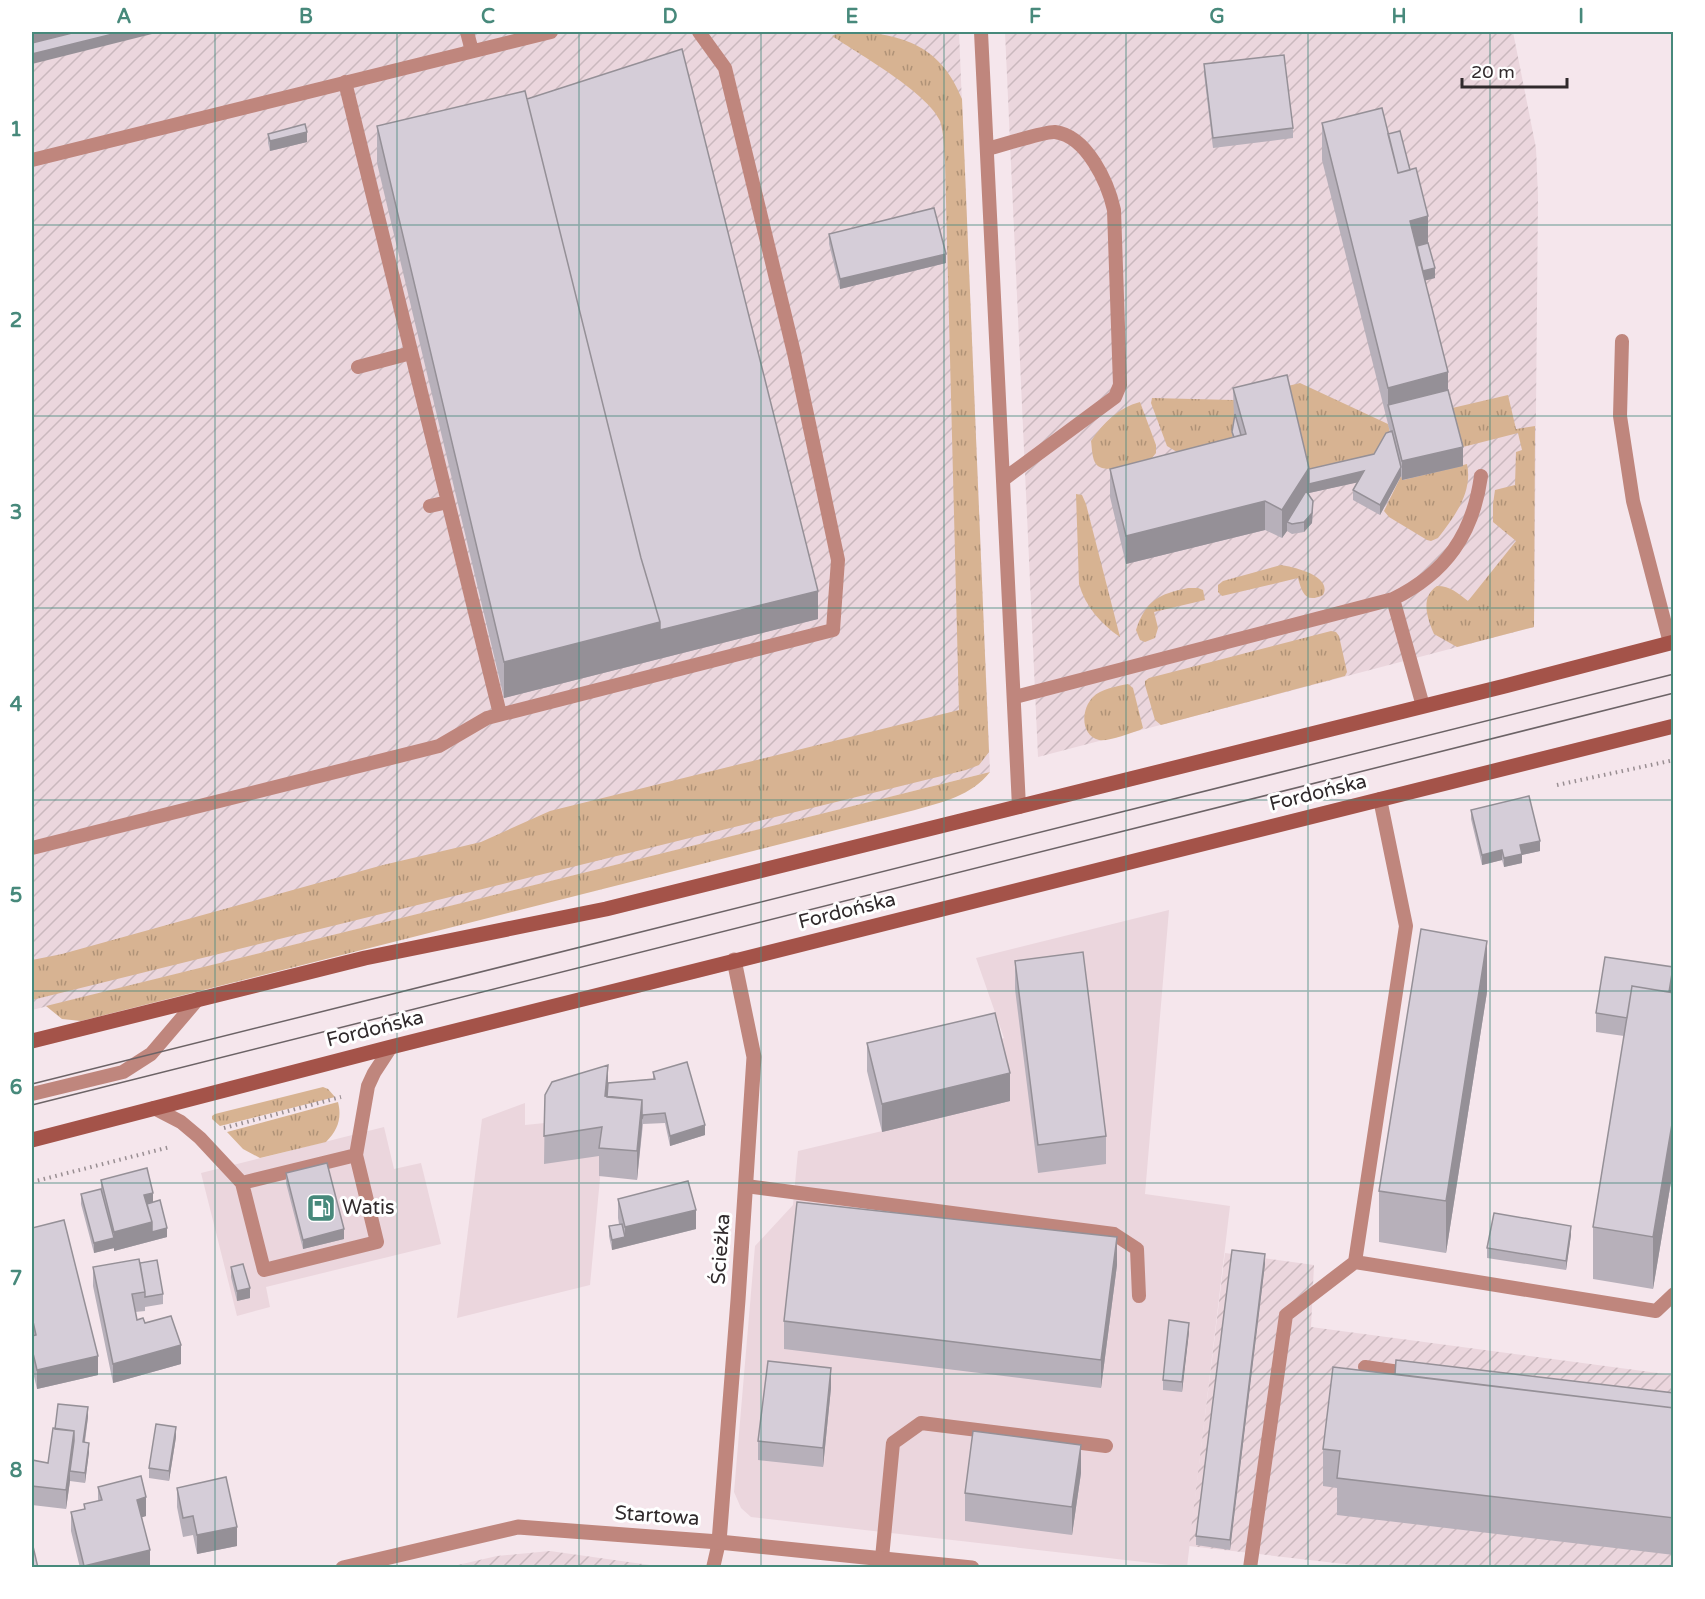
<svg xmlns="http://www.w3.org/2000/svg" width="1705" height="1599" font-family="'Varela Round',sans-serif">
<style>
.built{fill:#ebd6dd}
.industrial{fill:url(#industrial-furrows)}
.grass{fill:url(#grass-tufts)}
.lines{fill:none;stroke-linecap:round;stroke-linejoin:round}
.path{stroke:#998e92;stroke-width:4;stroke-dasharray:1.5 4.5;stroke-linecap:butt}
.lane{stroke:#bf867d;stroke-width:14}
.street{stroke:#bf867d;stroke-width:15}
.secondary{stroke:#a45349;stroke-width:15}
.tram{stroke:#6c6366;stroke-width:1.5}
.wall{fill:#b7b0ba}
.shaded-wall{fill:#959097}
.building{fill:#d5cdd8;stroke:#959097;stroke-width:1.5}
.grid{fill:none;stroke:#47897b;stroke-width:1.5;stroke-opacity:0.55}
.labels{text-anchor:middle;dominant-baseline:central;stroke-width:6;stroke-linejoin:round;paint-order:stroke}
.street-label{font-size:20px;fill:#302a2c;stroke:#fff}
.poi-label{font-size:20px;fill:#302a2c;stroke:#fff;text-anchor:start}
.neatline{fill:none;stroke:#47897b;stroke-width:2}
.grid-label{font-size:20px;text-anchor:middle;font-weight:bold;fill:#47897b}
</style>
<defs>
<pattern id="industrial-furrows" width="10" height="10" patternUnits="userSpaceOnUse" patternTransform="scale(1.5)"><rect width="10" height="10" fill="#ebd6dd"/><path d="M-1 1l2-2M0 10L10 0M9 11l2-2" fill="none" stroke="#cab8be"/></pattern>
<pattern id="grass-tufts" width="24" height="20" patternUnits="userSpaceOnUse" patternTransform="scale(1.5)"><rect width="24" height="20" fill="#d7b392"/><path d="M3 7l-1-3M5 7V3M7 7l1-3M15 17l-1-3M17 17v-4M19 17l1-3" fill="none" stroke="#af9277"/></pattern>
</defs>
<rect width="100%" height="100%" fill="#f5e6ec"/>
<path class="built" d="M1169,910L1145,1194L1230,1206L1187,1567L751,1517L741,1508L734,1492L755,1246L793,1205L798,1151L1009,1101L995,1041L1004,1038L976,958Z
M608,1093L590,1285L457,1318L482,1119L525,1103V1125L545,1123Z
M384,1127L394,1169L421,1163L441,1244L266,1287L270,1307L237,1316L201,1173Z"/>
<path class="industrial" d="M32,32H959L990,772L32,1010Z
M1005,32H1513L1536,148L1538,196L1534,627L1038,757Z
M1225,1253L1314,1265L1311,1327L1673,1375V1567L1379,1568L1189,1546Z
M550,1551L664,1567H449L497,1556Z"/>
<path class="grass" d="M843,32C898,32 940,43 962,99L989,752L979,765L966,770L32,1000V960L62,954L383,865L481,842L550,811L959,710L945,162C944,149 944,133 940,121C928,93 859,54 832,36Z
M1300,383L1388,424L1392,441L1374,463L1306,480L1239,437L1177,452L1167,446L1151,403L1152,398L1233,400Z
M1508,395L1516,429L1535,426L1534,627L1457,647L1434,634C1427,618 1420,597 1437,586C1451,586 1457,593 1468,601L1516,541L1493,522V504L1495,490L1515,485L1516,452L1522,450L1518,433L1459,448L1448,409Z
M1140,402L1156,445V453L1152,458C1140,462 1105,476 1096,464C1092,459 1092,448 1091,441C1104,422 1118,408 1140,402Z
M1467,464C1473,493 1454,517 1438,538L1431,541L1427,540L1389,517L1384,511L1401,476L1403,480Z
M1076,494L1082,495L1086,504L1120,637C1101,624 1085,606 1079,584Z
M1281,565C1294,567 1333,576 1323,595C1305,604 1302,592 1298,578L1222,596L1218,592V585L1223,581Z
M1188,588H1198L1203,590L1205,600L1154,612L1158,628L1155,638L1145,642L1140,640L1136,630C1146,600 1159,594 1188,588Z
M1331,631L1336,632L1339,636L1347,672L1345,676L1161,725L1155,720L1145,685V681L1149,678Z
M1128,684L1133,688L1143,728L1140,730C1130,733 1108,742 1099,740C1080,735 1081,709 1093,697C1100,689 1118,686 1128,684Z
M990,772C971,796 943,802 915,810L81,1021L62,1019L46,1006Z
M323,1087L328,1089L335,1097L220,1126L212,1119V1116L215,1114Z
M338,1102C342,1118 338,1130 326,1142L260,1158L243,1149L227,1132Z"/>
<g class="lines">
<path class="path" d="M1557,785L1674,760
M224,1128L341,1097
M32,1182L170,1147"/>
<path class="lane" d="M467,32L472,51
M981,32L1019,807
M345,82L500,714
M987,149C1000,146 1045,131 1055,132C1087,136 1108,183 1114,210L1120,385L1115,397L1004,479
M32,160L551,32
M1622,341L1620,416L1633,501L1670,643
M358,367L411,353
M430,506L448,502
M1393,599L1423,706
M1015,697L1393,599C1446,573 1473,534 1481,476
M32,848L439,746L487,718L833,630L838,560L794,353L725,68L699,32
M32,1094L123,1072L151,1054L198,999
M154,1108L181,1122L200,1138L242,1183L264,1270L377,1242L356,1155L368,1086L374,1073L391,1047
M242,1183L356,1155
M746,1186L1114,1234L1137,1249L1139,1296
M1355,1262L1656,1311L1674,1294
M1365,1367L1413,1374
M882,1558L893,1443L921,1423L1106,1446
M713,1568L719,1542
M1250,1568L1286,1315L1355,1262L1406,926L1380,799"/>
<path class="street" d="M719,1542L738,1300L754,1057L734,960
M343,1568L518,1527L719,1542L972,1568"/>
<path class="secondary" d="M32,1041L365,958L606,909L1505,686L1674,642
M32,1140L391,1047L1674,726"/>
<path class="tram" d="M32,1084L1674,674
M32,1105L1674,693"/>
</g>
<path class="wall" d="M1204,64L1293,128V138L1213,148L1204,74Z
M527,99L818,619L504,698L377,163V126Z
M1322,123L1388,134L1428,243L1435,278L1425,280L1448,390L1463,466L1402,480L1401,476L1380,515L1353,500V490L1358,482L1309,493L1313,511L1312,523L1304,532L1292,534L1287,531L1282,538L1265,530L1126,564L1110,497V469L1232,438L1234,419L1233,388L1309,469L1374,454L1390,432L1322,160Z
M268,134L307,142L270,151L268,143Z
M829,234L946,263L840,289L829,244Z
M1471,810L1540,851L1522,855V863L1504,867L1502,860L1482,865L1471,819Z
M1015,961L1106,1136V1164L1038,1173L1015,989Z
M1673,986L1672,992L1674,993V1164L1653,1289L1593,1279V1227L1624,1036L1596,1032V1013Z
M1487,992L1446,1253L1379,1242V1191Z
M867,1043L1010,1101L882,1132L867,1071Z
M653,1072L705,1135L670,1146L665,1123L643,1124L637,1180L599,1176V1156L544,1164L545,1095L608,1083L653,1079Z
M286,1173L344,1239L303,1249L286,1183Z
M101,1180L153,1202L167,1237L114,1251V1248L94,1253L81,1204V1194L101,1189Z
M618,1199L696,1229L612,1250L609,1236V1226L619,1224L618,1218Z
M32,1228L98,1375L37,1389L32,1368Z
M1571,1235L1566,1270L1487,1258V1248Z
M140,1263L163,1294V1304L145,1307V1311L135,1312L137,1320L181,1364L113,1383L93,1286V1267Z
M1265,1264L1230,1550L1196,1545V1536Z
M1117,1265L1101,1388L784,1349V1321Z
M231,1267L250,1298L237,1301L231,1277Z
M1189,1332L1182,1392L1163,1390V1380Z
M1395,1374L1674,1393V1555L1337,1515V1488L1323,1486V1449Z
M831,1388L823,1467L758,1460V1441Z
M88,1417L85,1442L89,1452L85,1483L70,1481L66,1509L32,1505V1460L48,1463Z
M176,1437L169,1481L149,1478V1468Z
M1081,1473L1072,1535L965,1521V1493Z
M98,1487L146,1516L142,1517L150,1568H80L71,1531V1512L84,1509V1504L98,1501Z
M177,1488L237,1546L197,1554L193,1535L183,1537L177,1507Z"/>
<path class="shaded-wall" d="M32,32H112L32,52Z
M121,32H160L32,64V54Z
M307,132V142L270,151V141Z
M1428,216V253L1413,257L1410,221Z
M946,254V263L840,289V279Z
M1435,268V278L1416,283V273Z
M1448,372V409L1388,405V388Z
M1463,447V466L1402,480V461Z
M1401,467V476L1380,515V505Z
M1309,468V484L1364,471V481L1309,493V496L1287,522V531L1282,538V510Z
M1265,501V530L1126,564V536Z
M1313,501L1312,523L1304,532V522Z
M818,591V619L504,698V662L660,622Z
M1540,841V851L1522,855V863L1504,867V858L1520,845Z
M1502,850V860L1482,865V855Z
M1487,941V992L1446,1253V1201Z
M1673,967V986L1664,1043V1024Z
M608,1065V1093L606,1115L605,1096Z
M1010,1073V1101L882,1132V1104Z
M642,1100V1128L637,1180V1151Z
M1674,1112V1164L1653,1289V1237Z
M705,1125V1135L670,1146V1136Z
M153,1193V1212L147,1214L144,1195Z
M696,1210V1229L612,1250V1240L625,1237V1227Z
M152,1222L167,1228V1237L114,1251V1232Z
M1571,1226V1235L1566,1270V1261Z
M344,1229V1239L303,1249V1240Z
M1117,1237V1265L1101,1388V1360Z
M114,1238V1248L94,1253V1243Z
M1265,1254V1264L1230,1550V1540Z
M250,1288V1298L237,1301V1291Z
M1189,1323V1332L1182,1392V1382Z
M181,1345V1364L113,1383V1364Z
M98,1356V1375L37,1389V1370Z
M831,1368V1388L823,1467V1448Z
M88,1407V1417L83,1452V1442Z
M176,1427V1437L169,1481V1471Z
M74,1431V1450L70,1471V1481L66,1509V1490Z
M89,1443V1452L85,1483V1473Z
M1081,1445V1473L1072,1535V1507Z
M146,1497V1516L137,1519V1500Z
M237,1527V1546L197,1554V1535Z
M150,1550V1568H84V1566Z"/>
<path class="building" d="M76,32H121L32,54V43Z
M682,49L818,591L660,630V622L641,558L527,99Z
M1284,55L1293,128L1213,138L1204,64Z
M525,91L641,558L660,622L504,662L377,126Z
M1382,108L1398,173L1416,168L1428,216L1410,221L1448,372L1388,388L1322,123Z
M305,124L307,132L270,141L268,134Z
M1400,131L1410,170L1398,173L1388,134Z
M934,208L946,254L840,279L829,234Z
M1428,243L1435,268L1423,271L1417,246Z
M1287,375L1309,468L1282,510L1265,501L1126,536L1110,469L1246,434L1233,388Z
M1448,390L1463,447L1402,461L1388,405Z
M1235,414L1241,435L1234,437L1232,432Z
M1392,431L1401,467L1380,505L1353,490L1364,471L1309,484V469L1374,454L1386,433Z
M1306,491L1313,501L1312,513L1304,522L1292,524L1287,522Z
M1529,796L1540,841L1520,845L1522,854L1504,858L1502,850L1482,855L1471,810Z
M1421,929L1487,941L1446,1201L1379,1191Z
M1083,952L1106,1136L1038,1145L1015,961Z
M1605,957L1673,967L1669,992L1632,986L1627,1018L1596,1013Z
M1632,986L1674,993V1112L1653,1237L1593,1227Z
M995,1013L1010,1073L882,1104L867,1043Z
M687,1062L705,1125L670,1136L665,1113L643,1115L642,1119V1100L607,1097L608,1083L655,1079L653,1072Z
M608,1065L605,1096L642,1100L637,1151L599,1148L602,1127L544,1136L545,1095L552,1082Z
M327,1163L344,1229L303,1240L286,1173Z
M147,1168L153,1193L144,1195L152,1222L114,1232L101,1180Z
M688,1181L696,1210L625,1227L618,1199Z
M101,1189L114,1238L94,1243L81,1194Z
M160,1200L167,1228L152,1232V1222L147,1204Z
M797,1202L1117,1237L1101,1360L784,1321Z
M1494,1213L1571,1226L1566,1261L1487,1248Z
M64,1220L98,1356L37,1370L32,1349V1336L36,1335L32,1317V1228Z
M622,1224L625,1237L612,1240L609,1226Z
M1232,1250L1265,1254L1230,1540L1196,1536Z
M139,1259L145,1292L132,1294L137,1320L143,1318L145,1323L171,1316L181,1345L113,1364L93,1267Z
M157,1260L163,1294L145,1297V1292L140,1263Z
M243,1264L250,1288L237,1291L231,1267Z
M1169,1320L1189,1323L1182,1382L1163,1380Z
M1396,1360L1674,1393V1408L1395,1374Z
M768,1361L831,1368L823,1448L758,1441Z
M1333,1367L1674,1408V1518L1337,1478L1340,1451L1323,1449Z
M58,1404L88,1407L83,1442L89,1443L85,1473L70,1471L74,1441V1431L55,1429Z
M156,1424L176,1427L169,1471L149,1468Z
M53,1428L74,1431L66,1490L32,1486V1460L48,1463Z
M973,1431L1081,1445L1072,1507L965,1493Z
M141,1476L146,1497L137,1500L150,1550L84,1566L71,1512L85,1509L84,1504L102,1500L98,1487Z
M226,1477L237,1527L197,1535L193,1516L183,1518L177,1488Z
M32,1542L38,1568H32Z"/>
<path class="grid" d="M215,32V1568M397,32V1568M579,32V1568M761,32V1568M944,32V1568M1126,32V1568M1308,32V1568M1490,32V1568M32,225H1674M32,416H1674M32,608H1674M32,800H1674M32,991H1674M32,1183H1674M32,1374H1674"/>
<defs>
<g id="fuel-square" transform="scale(1.5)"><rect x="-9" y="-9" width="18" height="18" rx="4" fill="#47897b" stroke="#fff"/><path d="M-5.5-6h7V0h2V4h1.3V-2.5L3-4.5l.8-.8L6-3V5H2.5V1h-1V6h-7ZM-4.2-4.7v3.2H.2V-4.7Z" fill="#fff"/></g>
</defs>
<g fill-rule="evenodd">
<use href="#fuel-square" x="321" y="1208"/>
</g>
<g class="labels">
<g class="street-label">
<text transform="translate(1318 793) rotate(-14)">Fordońska</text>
<text transform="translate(847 911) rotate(-14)">Fordońska</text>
<text transform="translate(375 1029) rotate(-14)">Fordońska</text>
<text transform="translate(721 1249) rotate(-86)">Ścieżka</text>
<text transform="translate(657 1516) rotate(4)">Startowa</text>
</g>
<g class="poi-label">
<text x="342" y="1208">Watis</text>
</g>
</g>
<rect width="1705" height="1599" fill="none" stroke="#ffffff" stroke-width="66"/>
<path d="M1462 78v9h105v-9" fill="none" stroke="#302a2c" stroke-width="3"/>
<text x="1471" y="78" font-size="18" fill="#302a2c" stroke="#ffffff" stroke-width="4.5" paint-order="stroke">20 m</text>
<rect x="33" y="33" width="1639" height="1533" class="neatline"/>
<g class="grid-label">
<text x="124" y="23">A</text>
<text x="306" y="23">B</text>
<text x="488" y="23">C</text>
<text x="670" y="23">D</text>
<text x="852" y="23">E</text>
<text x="1035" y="23">F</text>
<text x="1217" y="23">G</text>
<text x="1399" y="23">H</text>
<text x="1581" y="23">I</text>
<text x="16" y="136">1</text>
<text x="16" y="327">2</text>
<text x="16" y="519">3</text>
<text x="16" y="711">4</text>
<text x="16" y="902">5</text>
<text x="16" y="1094">6</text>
<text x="16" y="1285">7</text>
<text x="16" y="1477">8</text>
</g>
</svg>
